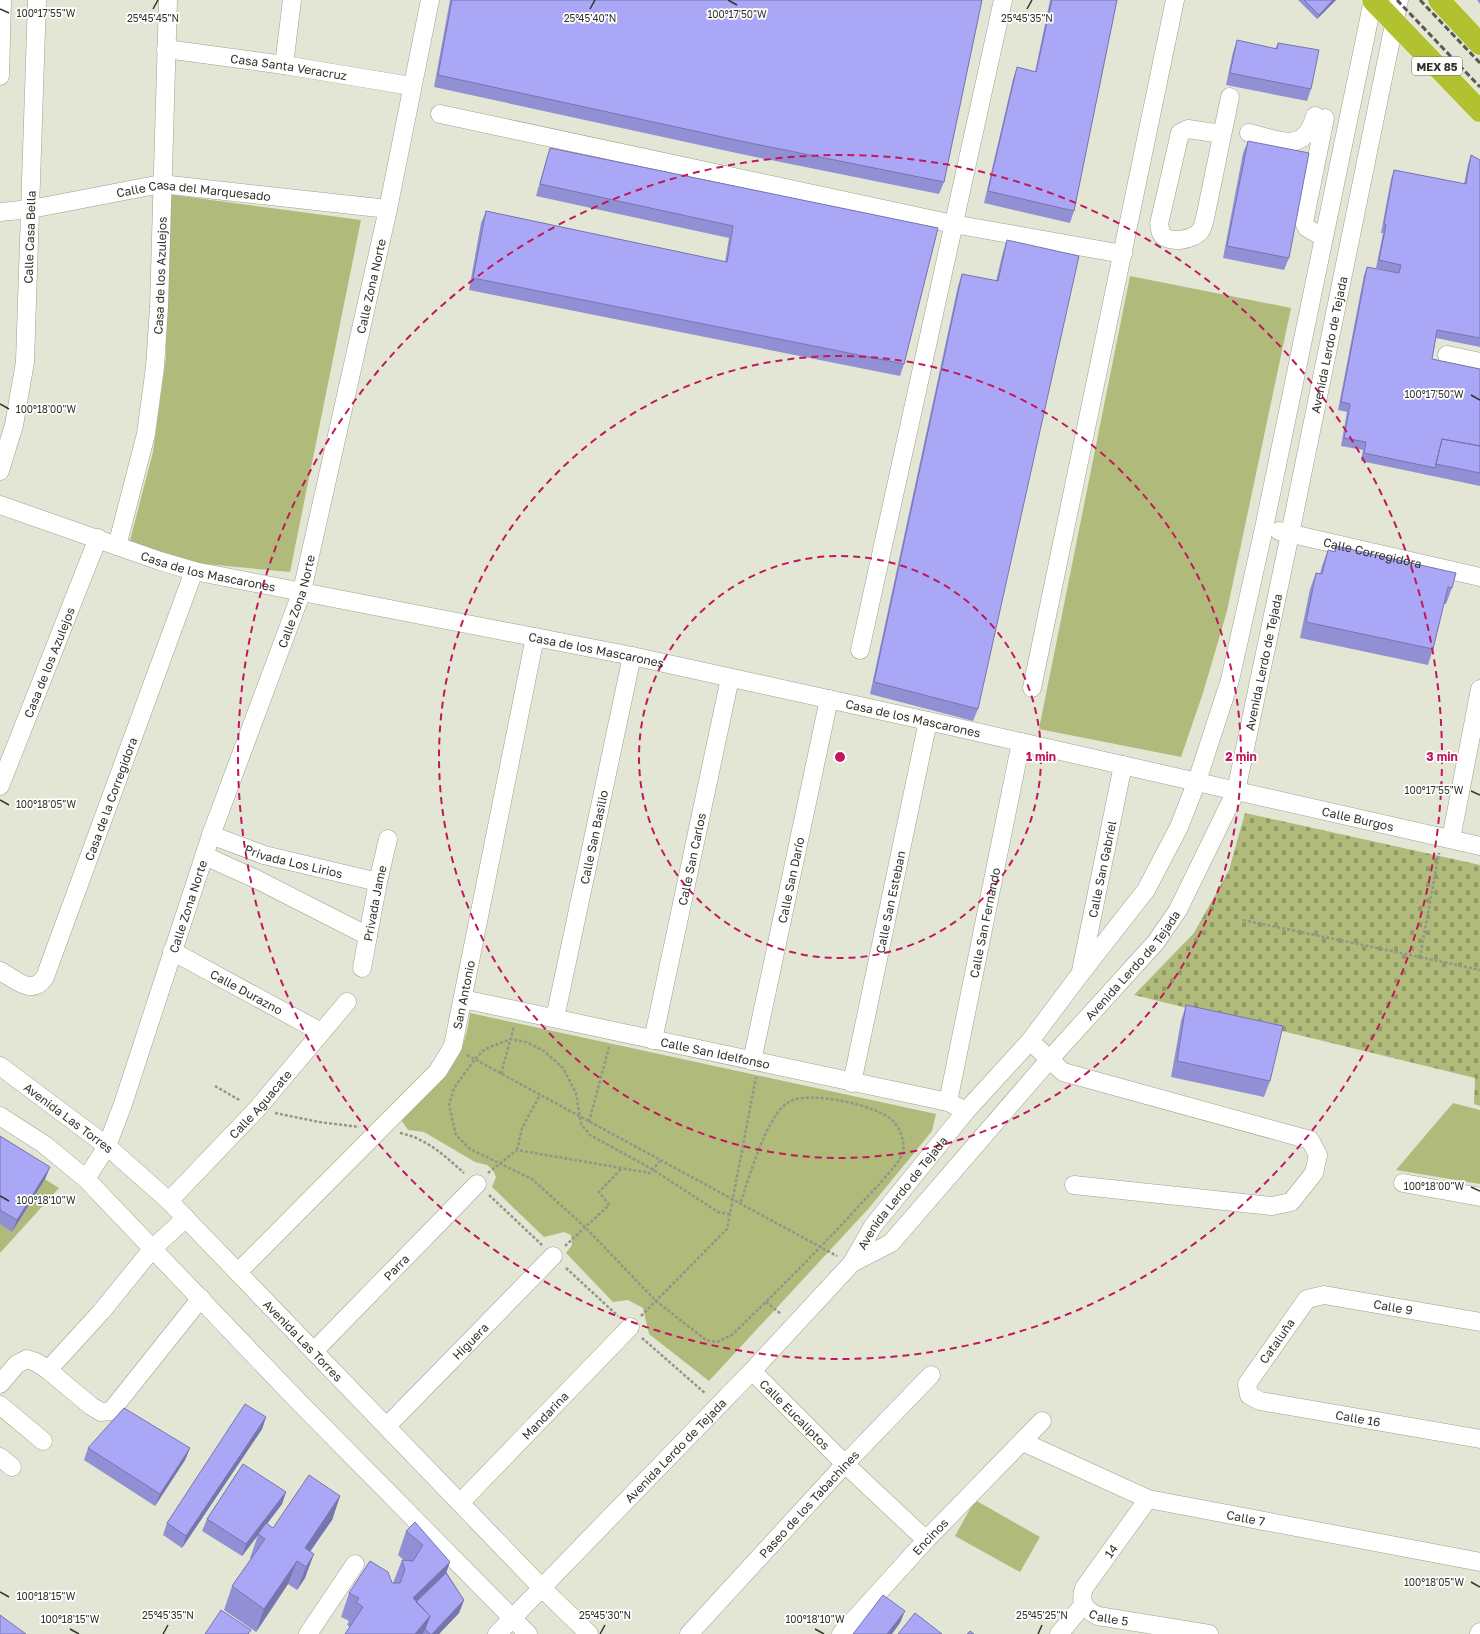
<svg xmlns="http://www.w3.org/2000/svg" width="1480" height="1634" font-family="'Golos Text',sans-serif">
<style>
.green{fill:#b0ba7a}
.cemetery{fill:url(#cemetery-stones)}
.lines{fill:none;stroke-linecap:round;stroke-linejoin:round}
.minor-casing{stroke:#9ea18f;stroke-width:19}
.highway-casing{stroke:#fff;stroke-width:23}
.path{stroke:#939588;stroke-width:2.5;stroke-dasharray:3 2;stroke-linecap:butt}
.minor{stroke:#fff;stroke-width:18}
.highway{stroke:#b2c130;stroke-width:22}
.rail{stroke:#595a51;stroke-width:3;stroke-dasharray:6 3;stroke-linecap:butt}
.wall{fill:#9290d4}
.shaded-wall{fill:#7775ad}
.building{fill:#aaa7f7;stroke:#7775ad}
.ticks{fill:none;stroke:#32332c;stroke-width:1.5}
.ring{fill:none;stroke:#c2185b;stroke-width:2;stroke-dasharray:7 5}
.labels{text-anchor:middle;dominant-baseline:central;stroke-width:3.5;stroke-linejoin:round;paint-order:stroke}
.shield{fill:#fff;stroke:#70706b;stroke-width:1}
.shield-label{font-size:11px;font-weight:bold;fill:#32332c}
.street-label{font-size:12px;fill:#32332c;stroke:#fff}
.ticks-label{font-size:10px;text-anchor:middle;fill:#32332c;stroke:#fff;stroke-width:3.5;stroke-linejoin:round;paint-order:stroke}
.centre{fill:#c2185b;stroke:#fff;stroke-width:2}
.ring-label{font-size:12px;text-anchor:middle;font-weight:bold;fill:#c2185b;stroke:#fff;stroke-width:3.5;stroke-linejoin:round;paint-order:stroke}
</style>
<defs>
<pattern id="cemetery-stones" width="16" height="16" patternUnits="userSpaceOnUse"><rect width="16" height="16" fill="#b0ba7a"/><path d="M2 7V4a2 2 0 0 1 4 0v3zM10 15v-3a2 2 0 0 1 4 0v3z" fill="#909864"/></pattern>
</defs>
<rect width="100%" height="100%" fill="#e3e6d4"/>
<path class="green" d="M167,194L361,220L290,572L194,563L129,544L153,452L166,357Z
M1130,276L1291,308L1227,611L1203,693L1181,757L1039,729Z
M470,1013L936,1114L932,1131L869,1208L709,1381L649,1334L643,1308L628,1300L613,1302L566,1253L572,1245L571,1235L564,1232L544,1237L492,1187L496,1177L493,1170L487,1165L475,1162L424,1132L408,1130L400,1118C438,1085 464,1066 470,1013Z
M1453,1103L1480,1110V1184L1396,1170Z
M0,1151L59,1188L0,1253Z
M975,1500L1040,1537L1020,1572L955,1536Z"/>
<path class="cemetery" d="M1245,813L1480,865V1106L1474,1104L1475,1078L1134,995L1194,933L1229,870Z"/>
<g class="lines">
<g class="minor-casing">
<g id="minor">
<path id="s1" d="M166,49L284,65L411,86"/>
<path d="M284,65L292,0"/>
<path d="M0,76L2,0"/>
<path d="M440,114L953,224L1123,254"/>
<path d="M1249,133C1279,140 1304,155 1315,116"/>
<path d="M1222,134L1188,129L1180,133L1159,224C1160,227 1160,231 1161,233C1167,245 1195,240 1201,230C1203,227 1204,222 1205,218L1230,97"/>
<path id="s2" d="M0,212L31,209L161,184L388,209"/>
<path d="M1323,237L1307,228L1304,222L1325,118"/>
<path d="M1447,355L1480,362"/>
<path id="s3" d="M0,471L14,425L25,362L37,0"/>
<path id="s4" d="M0,505L160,561L194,571L632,656L928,721L1480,846"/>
<path id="s5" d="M1279,531L1480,577"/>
<path id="s6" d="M117,546L146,434L155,367L159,307L168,0"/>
<path d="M860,650L1003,0"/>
<path d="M1032,688L1175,0"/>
<path id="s7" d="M0,786L98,538"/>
<path id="s8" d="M211,835L264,855L378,882"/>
<path d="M1451,839L1480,689"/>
<path d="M205,856L256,879L368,936"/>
<path id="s9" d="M172,951L321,1032"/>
<path id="s10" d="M362,968L378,882L388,839"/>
<path id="s11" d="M0,971C15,979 32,997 45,977L194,571"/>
<path id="s12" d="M1081,971L1123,765"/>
<path id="s13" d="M463,999L948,1102L966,1111"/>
<path id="s14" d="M555,1018L632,656"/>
<path id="s15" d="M653,1040L730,678"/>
<path d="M1030,1041L1063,1072L1310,1140L1318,1155L1314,1173L1291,1202L1272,1206L1074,1185"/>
<path id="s16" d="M752,1061L829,699"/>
<path id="s17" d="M0,1066L107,1146L169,1201L541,1587L589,1634"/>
<path id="s18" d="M852,1083L928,721"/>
<path id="s19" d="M948,1102L1021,742"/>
<path d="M0,1116L45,1145L86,1179L296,1399L528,1634"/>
<path id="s20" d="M86,1179L107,1146L123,1104L211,835L302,591L388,209L430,0"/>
<path d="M1403,1183L1480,1197"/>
<path id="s21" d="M169,1201L257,1109L347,1002"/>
<path id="s22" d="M852,1263L891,1243L1049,1060L1156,942L1178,910L1236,791L1290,534L1399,0"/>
<path id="s23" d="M238,1272L438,1071L453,1046L535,637"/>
<path id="s24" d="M1480,1322L1324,1295L1307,1299L1247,1384L1249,1395L1260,1401L1480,1439"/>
<path id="s25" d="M315,1350L477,1184"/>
<path d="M48,1370L91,1406L101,1412L111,1411L201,1298"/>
<path id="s26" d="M752,1371L845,1464L926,1540"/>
<path d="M0,1384L17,1364L27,1359L36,1362L48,1370L101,1312L153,1248L186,1218"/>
<path d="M0,1405L43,1441"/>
<path id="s27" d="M387,1426L553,1256"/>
<path id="s28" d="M1023,1442L1148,1499L1480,1562"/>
<path d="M0,1457L12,1467"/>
<path id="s29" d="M1148,1499L1084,1588C1079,1602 1085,1610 1098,1616L1209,1634"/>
<path id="s30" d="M460,1503L630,1327"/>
<path d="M308,1634L355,1564"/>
<path id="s31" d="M497,1634L752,1371L852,1263L873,1226L966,1111L1030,1041L1081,973L1146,890L1179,827L1197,781L1230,680L1264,528L1373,0"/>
<path id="s32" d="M689,1634L845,1464L931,1375"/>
<path id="s33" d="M841,1634L926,1540L1042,1421"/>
<path d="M1059,1634L1083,1605"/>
<path d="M1479,1634L1480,1632"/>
</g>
</g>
<g class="highway-casing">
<path id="highway" d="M1373,0L1480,111
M1439,0L1480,44"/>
</g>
<path class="path" d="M1243,920L1420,957L1439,853
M1420,957L1480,970
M467,1055L837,1256
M501,1074L514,1026
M215,1086L241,1101
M275,1113L319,1122L359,1127
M589,1122L609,1047
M400,1133C426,1138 445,1156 464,1173
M517,1150L522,1128L540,1095
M488,1173L517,1150L650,1173L660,1161
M489,1195L542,1245
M730,1214L718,1212L652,1169L590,1135L581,1124L576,1093L563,1068L544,1051L526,1042L511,1039L485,1049L475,1059L454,1088L449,1105L456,1135L470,1149L532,1179L585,1227L656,1301L706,1340L717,1342L732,1335C778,1290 824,1245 867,1197C875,1189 899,1163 902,1155C906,1144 901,1129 893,1121C878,1105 808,1090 789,1102C766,1115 749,1179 740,1204
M565,1246L609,1205L599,1192L622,1168
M566,1268L618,1316
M766,1302L781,1314
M641,1316L727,1229L756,1077
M642,1338L706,1394"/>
<use href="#minor" class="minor"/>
<use href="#highway" class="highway"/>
<path class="rail" d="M1397,0L1480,87
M1420,0L1480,63"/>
</g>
<path class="wall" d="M450,0H982L944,182L939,194L741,154L434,87Z
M1050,0H1117L1074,211L1070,223L984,203L1013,79L1017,67L1035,72Z
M1298,0H1336L1317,19Z
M1477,0H1480V4Z
M1237,40L1275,49L1278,43L1311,89L1307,101L1226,85L1233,52Z
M1248,141L1289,258L1284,270L1223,258L1243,153Z
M550,148L938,228L904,364L900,376L469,290L481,223L486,211L725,262L729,238L536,196L546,160Z
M1471,155L1480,160V347L1436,338L1432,359L1480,369V486L1361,461L1363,450L1341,446L1347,412L1338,410L1364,275L1367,267L1398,273L1376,268L1383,233H1381L1391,179L1394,170L1464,184L1468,164Z
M1007,240L978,709L973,721L870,694L958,286L962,274L996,281L1003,252Z
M1336,546L1452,588L1446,604H1444L1433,649L1428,665L1300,638L1310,589L1316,573L1320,574L1322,566L1328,550L1334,551Z
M1186,1005L1270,1081L1264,1097L1171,1077L1181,1021Z
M0,1136L50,1167L45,1179L12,1232L0,1224Z
M266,1417L262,1429L182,1548L163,1535L167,1523Z
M88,1448H190L185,1460L155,1506L84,1460Z
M286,1492L282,1504L267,1524L273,1528L340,1496L332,1520L310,1552L305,1578L297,1590L288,1584L256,1632L224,1610L232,1586L251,1559L250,1558L258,1535L242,1556L202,1531L207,1519Z
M415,1522L464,1600L459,1613L439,1634H345L350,1627L347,1625L349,1621L341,1617L349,1593L393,1583L402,1560L405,1561L398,1555L406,1531Z"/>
<path class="shaded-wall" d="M1333,0H1336L1317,19L1319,15Z
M50,1167L45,1179L12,1232L17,1220Z
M266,1417L262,1429L182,1548L186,1536Z
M190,1448L185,1460L155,1506L160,1494Z
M286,1492L282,1504L242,1556L246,1544Z
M340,1496L332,1520L301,1564L305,1548Z
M314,1554L305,1578L297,1590L306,1567Z
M297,1561L288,1584L256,1632L264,1609Z
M450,1562L442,1585L412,1614L413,1598Z
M464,1600L459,1613L439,1634H432Z
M905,1611L900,1623L892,1634H887Z
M430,1616L423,1634H415Z"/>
<path class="building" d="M452,0H982L944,182L745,142L438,75Z
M1052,0H1117L1074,211L988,191L1017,67L1036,72Z
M1304,0H1333L1319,15Z
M1237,40L1277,49L1278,43L1319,50L1311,89L1230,73Z
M1248,141L1309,153L1289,258L1227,246Z
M550,148L938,228L904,364L473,278L486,211L727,262L733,226L540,184Z
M1471,155L1480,160V338L1437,330L1432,359L1480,369V446L1442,439L1435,468L1364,453L1366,442L1344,438L1350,404L1341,402L1367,267L1399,273L1401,265L1379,260L1386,225L1384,224L1394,170L1466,184Z
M1007,240L1079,256L978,709L874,682L962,274L998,281Z
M1442,439L1480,446V473L1436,464Z
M1336,546L1456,573L1452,588L1448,587L1433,649L1306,622L1316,573L1322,574L1328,550L1335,552Z
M1186,1005L1283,1026L1270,1081L1177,1061Z
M0,1136L50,1167L17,1220L0,1210Z
M245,1404L266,1417L186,1536L167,1523Z
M124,1408L190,1448L160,1494L88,1448Z
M243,1464L286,1492L246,1544L207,1519Z
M309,1475L340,1496L305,1548L314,1554L306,1567L297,1561L264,1609L232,1586L265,1539L258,1534L266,1523L273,1528Z
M415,1522L450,1562L413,1598L430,1616L415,1634H345L363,1607L356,1602L359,1598L349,1593L370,1561L388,1572L392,1583H400L405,1570L402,1560L413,1561L423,1545L406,1531Z
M446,1573L464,1600L432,1634H430L425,1629L430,1616L416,1602Z
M883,1595L905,1611L887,1634H853Z
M221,1610L251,1630L248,1634H205Z
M915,1613L942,1634H898Z
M0,1615L26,1634H0Z
M970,1631L974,1634H967Z"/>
<path class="ticks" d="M728,0L737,5M0,9L9,13M153,9L158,0M590,9L595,0M1027,9L1032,0M1471,395L1480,400M0,404L9,409M1471,791L1480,795M0,800L9,805M1471,1187L1480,1191M0,1196L9,1201M1471,1582L1480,1587M0,1592L9,1597M70,1629L79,1634M815,1629L824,1634M163,1634L168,1625M600,1634L605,1625M1038,1634L1042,1625"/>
<g class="ring">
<circle cx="840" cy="757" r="201"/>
<circle cx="840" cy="757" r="401"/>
<circle cx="840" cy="757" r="602"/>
</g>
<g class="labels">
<rect class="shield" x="1412" y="57" width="50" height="18" rx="3"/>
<g class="shield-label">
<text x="1437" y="66">MEX 85</text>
</g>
<g class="street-label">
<text stroke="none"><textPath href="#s1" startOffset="124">Casa Santa Veracruz</textPath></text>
<text stroke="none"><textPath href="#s2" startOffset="196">Calle Casa del Marquesado</textPath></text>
<text stroke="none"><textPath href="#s3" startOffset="237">Calle Casa Bella</textPath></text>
<text stroke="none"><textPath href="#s6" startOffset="275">Casa de los Azulejos</textPath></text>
<text stroke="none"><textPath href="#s20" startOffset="940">Calle Zona Norte</textPath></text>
<text stroke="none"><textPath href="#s22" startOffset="1072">Avenida Lerdo de Tejada</textPath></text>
<text stroke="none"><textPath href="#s5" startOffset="96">Calle Corregidora</textPath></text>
<text stroke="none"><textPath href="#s4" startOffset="219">Casa de los Mascarones</textPath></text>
<text stroke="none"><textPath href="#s20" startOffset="616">Calle Zona Norte</textPath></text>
<text stroke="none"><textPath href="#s4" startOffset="615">Casa de los Mascarones</textPath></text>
<text stroke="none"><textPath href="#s7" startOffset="133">Casa de los Azulejos</textPath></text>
<text stroke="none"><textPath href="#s22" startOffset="748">Avenida Lerdo de Tejada</textPath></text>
<text stroke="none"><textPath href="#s4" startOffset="939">Casa de los Mascarones</textPath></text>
<text stroke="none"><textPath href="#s11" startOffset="242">Casa de la Corregidora</textPath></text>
<text stroke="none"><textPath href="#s4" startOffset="1395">Calle Burgos</textPath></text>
<text stroke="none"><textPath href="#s14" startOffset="185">Calle San Basilio</textPath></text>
<text stroke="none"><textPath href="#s15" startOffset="185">Calle San Carlos</textPath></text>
<text stroke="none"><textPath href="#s8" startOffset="87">Privada Los Lirios</textPath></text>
<text stroke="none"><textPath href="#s12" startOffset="104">Calle San Gabriel</textPath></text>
<text stroke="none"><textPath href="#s16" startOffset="185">Calle San Darío</textPath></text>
<text stroke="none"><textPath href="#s18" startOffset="185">Calle San Esteban</textPath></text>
<text stroke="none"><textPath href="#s10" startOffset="66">Privada Jame</textPath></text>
<text stroke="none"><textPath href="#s20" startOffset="292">Calle Zona Norte</textPath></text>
<text stroke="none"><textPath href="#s19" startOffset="183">Calle San Fernando</textPath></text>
<text stroke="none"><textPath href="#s22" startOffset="412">Avenida Lerdo de Tejada</textPath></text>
<text stroke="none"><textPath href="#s9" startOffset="85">Calle Durazno</textPath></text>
<text stroke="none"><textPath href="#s23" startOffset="365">San Antonio</textPath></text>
<text stroke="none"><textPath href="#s13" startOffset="258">Calle San Idelfonso</textPath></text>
<text stroke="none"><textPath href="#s21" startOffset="133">Calle Aguacate</textPath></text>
<text stroke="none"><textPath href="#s17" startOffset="86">Avenida Las Torres</textPath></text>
<text stroke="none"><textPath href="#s31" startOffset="600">Avenida Lerdo de Tejada</textPath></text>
<text stroke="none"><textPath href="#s25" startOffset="116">Parra</textPath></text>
<text transform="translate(1393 1307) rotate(10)">Calle 9</text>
<text stroke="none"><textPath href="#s17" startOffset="410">Avenida Las Torres</textPath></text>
<text stroke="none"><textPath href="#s27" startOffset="119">Higuera</textPath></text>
<text transform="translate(1277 1341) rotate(-55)">Cataluña</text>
<text stroke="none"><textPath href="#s30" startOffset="122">Mandarina</textPath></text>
<text stroke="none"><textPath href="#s26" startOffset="61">Calle Eucaliptos</textPath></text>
<text stroke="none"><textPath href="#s24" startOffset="403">Calle 16</textPath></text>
<text stroke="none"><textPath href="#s31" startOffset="256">Avenida Lerdo de Tejada</textPath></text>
<text stroke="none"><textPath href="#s32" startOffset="177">Paseo de los Tabachines</textPath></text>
<text stroke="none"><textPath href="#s28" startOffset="237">Calle 7</textPath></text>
<text stroke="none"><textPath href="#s33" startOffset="132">Encinos</textPath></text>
<text transform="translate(1111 1551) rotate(-54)">14</text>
<text stroke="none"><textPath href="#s29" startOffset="156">Calle 5</textPath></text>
</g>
</g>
<g class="ticks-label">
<text x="46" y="17">100°17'55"W</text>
<text x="737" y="18">100°17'50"W</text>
<text x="153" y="22">25°45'45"N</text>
<text x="590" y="22">25°45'40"N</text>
<text x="1027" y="22">25°45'35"N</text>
<text x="1434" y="398">100°17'50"W</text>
<text x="46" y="413">100°18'00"W</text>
<text x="1434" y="794">100°17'55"W</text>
<text x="46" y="808">100°18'05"W</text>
<text x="1434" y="1190">100°18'00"W</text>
<text x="46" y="1204">100°18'10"W</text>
<text x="1434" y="1586">100°18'05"W</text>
<text x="46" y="1600">100°18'15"W</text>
<text x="168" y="1619">25°45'35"N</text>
<text x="605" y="1619">25°45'30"N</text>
<text x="1042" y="1619">25°45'25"N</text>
<text x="70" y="1623">100°18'15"W</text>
<text x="815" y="1623">100°18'10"W</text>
</g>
<circle cx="840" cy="757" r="6" class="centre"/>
<g class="ring-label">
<text x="1041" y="761">1 min</text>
<text x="1241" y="761">2 min</text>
<text x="1442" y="761">3 min</text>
</g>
</svg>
